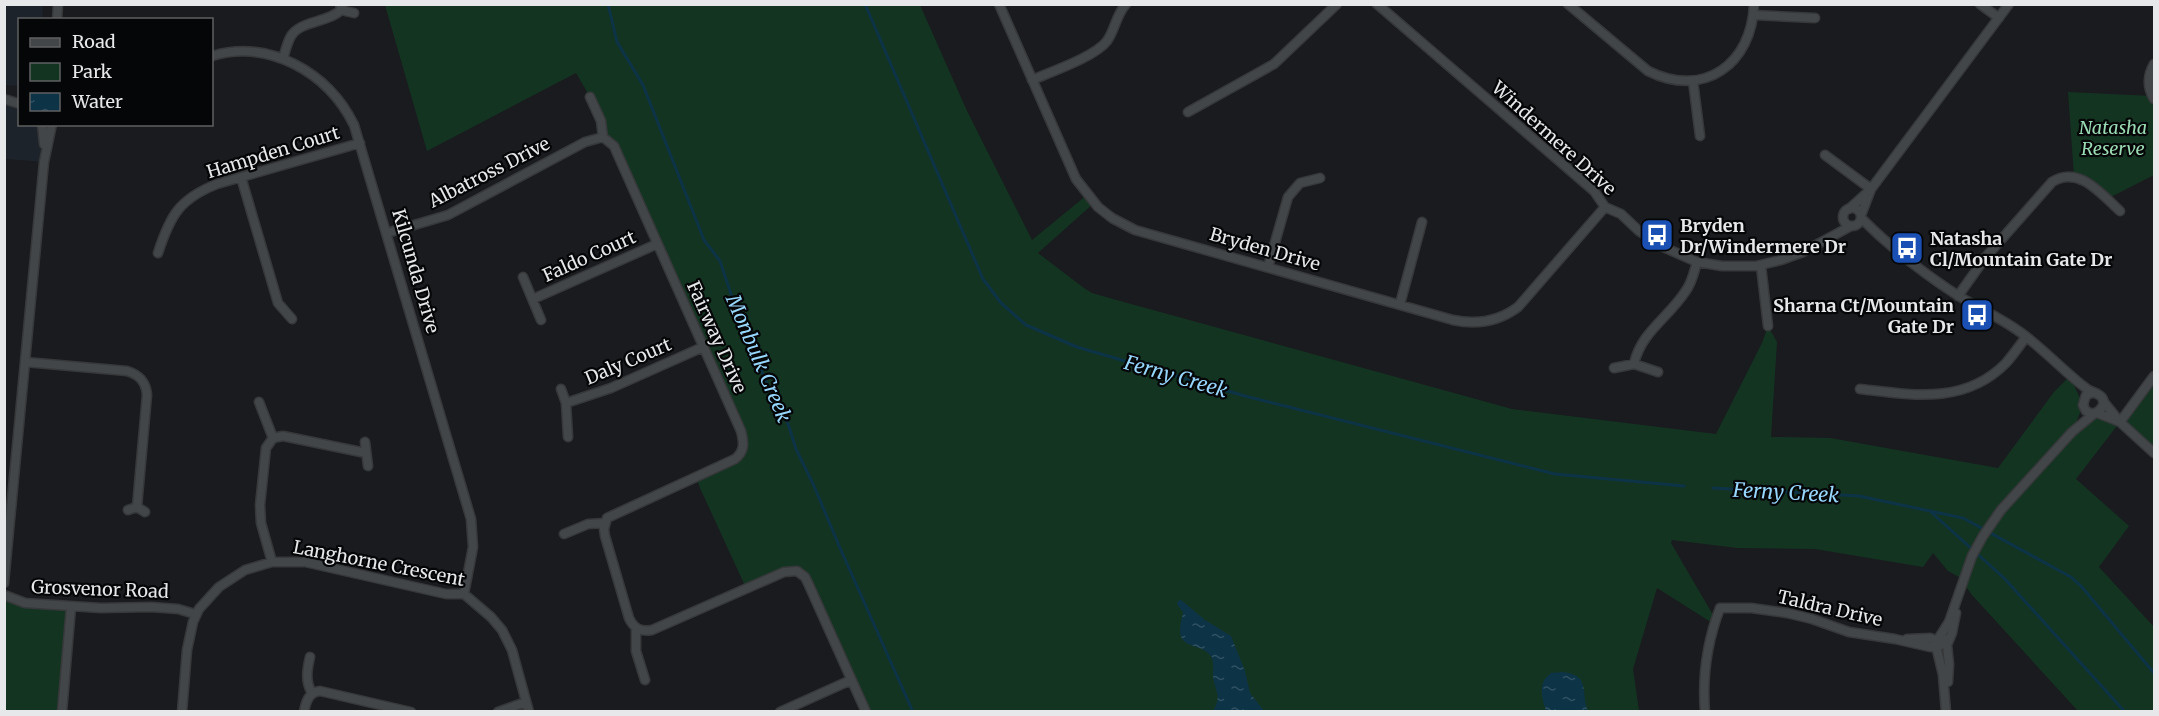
<svg xmlns="http://www.w3.org/2000/svg" width="2159" height="716" font-family="Merriweather,serif">
<style>
.built{fill:#1c232a}
.green{fill:#143422}
.water{fill:url(#water-ripples)}
.lines{fill:none;stroke-linecap:round;stroke-linejoin:round}
.stream{stroke:#0d3347;stroke-width:3}
.minor-casing{stroke:#36383a;stroke-width:11}
.minor{stroke:#434649;stroke-width:8}
.labels{text-anchor:middle;dominant-baseline:central;stroke-width:4.5;stroke-linejoin:round;paint-order:stroke}
.park-label{font-size:18px;font-style:italic;fill:#9bdbb4;stroke:#050607}
.street-label{font-size:18px;fill:#e6e8e9;stroke:#050607}
.poi-label{font-size:18px;font-weight:bold;fill:#e6e8e9;stroke:#050607;text-anchor:start}
.water-label{font-size:20px;font-style:italic;fill:#97d7fe;stroke:#050607}
</style>
<defs>
<pattern id="water-ripples" width="26" height="14" patternUnits="userSpaceOnUse" patternTransform="scale(1.5)"><rect width="26" height="14" fill="#0d3347"/><path d="M2 4q2-2 4 0t4 0M15 11q2-2 4 0t4 0" fill="none" stroke="#305162"/></pattern>
</defs>
<rect width="100%" height="100%" fill="#191b1e"/>
<path class="built" d="M4,5H43L42,19L20,20L19,86L5,85Z
M4,99L19,103L20,124L42,125L44,162L5,159Z"/>
<path class="green" d="M385,5H920L967,111L1032,240L1087,195L1094,203L1038,253L1084,288L1092,293L1113,299L1512,409L1716,434L1762,343L1768,326L1777,342L1771,437L1830,438L1998,468L2054,392L2070,376L2083,405L2073,431L2095,413L2120,422L2076,479L2129,526L2099,567L2154,627V711H2078L1972,595L1959,577L1948,571L1933,553L1923,567L1815,549L1737,548L1672,540L1671,543L1716,620L1714,624L1657,588L1633,669L1639,711H866L808,583L797,571L746,588L700,488L696,477L735,459L744,447L590,97L576,73L427,151Z
M2068,92L2152,96L2154,99V175L2107,199L2074,176Z
M2154,380V453L2125,421Z
M4,595L13,600L71,607L62,711H5Z"/>
<path class="water" d="M1181,600L1205,620L1231,636L1245,671L1250,693L1264,711H1213C1223,693 1214,692 1213,675C1213,667 1215,659 1208,653C1201,646 1188,647 1183,640C1177,633 1182,620 1183,612L1177,604L1178,601Z
M1562,672C1592,675 1580,693 1588,711H1546C1542,698 1537,683 1551,673Z"/>
<g class="lines">
<path class="stream" d="M608,4L617,42L643,85L704,240L720,261L741,324L769,388L785,414L796,449L814,486L840,548L913,712
M865,4L983,279L1001,303L1026,325L1077,347L1245,396L1555,474L1684,486
M1713,488L1859,496L1963,518L2071,577L2081,586L2154,673
M1932,513L2004,578L2125,712"/>
<g class="minor-casing">
<path id="minor" d="M999,4L1076,179L1098,207L1112,218L1135,230L1453,320C1477,325 1498,322 1518,307L1605,207
M1377,4L1594,191L1605,207L1621,214L1639,231L1661,246L1697,262L1722,266H1756L1781,260L1803,252L1851,226
M1568,4L1648,71C1704,99 1752,64 1754,4
M1980,4L1999,18
M340,5L345,11L354,13
M1754,15L1815,18
M57,20L58,4
M212,56C269,39 328,72 354,125L471,519L473,547L464,594
M283,59C285,52 287,43 291,36C301,20 329,23 342,9
M2154,64C2147,76 2147,87 2154,99
M1032,80C1050,72 1095,57 1107,41C1115,30 1116,15 1126,4
M1693,81L1700,136
M590,97L601,121L603,137L614,146L741,431C744,443 745,451 735,459L607,518L604,529L605,536L629,618C634,629 641,632 652,630L784,572L797,571L805,577L808,583L866,712
M4,99L20,104
M1188,112L1274,64L1337,4
M42,124L44,144
M1825,155L1871,189
M241,177L278,303L292,319
M1843 217a9 9 0 1 1 18 0a9 9 0 1 1-18 0Z
M1849,209L1871,189L2009,4
M1861,215L1871,189
M1861,218C1890,247 1923,273 1957,295C1978,308 2001,318 2020,332C2044,349 2063,371 2087,389C2091,392 2095,392 2099,395C2109,401 2101,412 2092,414L2086,411L2083,405L2086,395L2092,393
M387,233L448,215L585,142L603,137
M158,253C170,216 179,199 217,184L360,143
M1761,266L1768,326
M1268,267L1288,197L1300,183L1320,178
M523,277L541,320
M1958,296L1985,258L2052,182C2079,165 2101,194 2120,211
M533,299L657,244
M1400,304L1422,222
M25,362L127,371C140,375 146,382 147,395L137,507
M1634,364C1641,332 1668,318 1685,292C1692,283 1694,272 1697,262
M1614,368L1634,364L1658,372
M561,389L566,403L568,437
M1860,389C1912,395 1965,405 2006,363C2013,355 2020,345 2026,337
M2103,401L2120,422L2154,453
M259,402L273,438
M566,403L611,388L703,347
M2097,413L2120,422
M2120,422L2154,376
M365,442L368,466
M128,510L137,507L145,512
M564,534L588,524L605,523
M272,562L261,523L260,505L266,448L273,438L283,436L366,453
M4,583L44,162L52,124
M4,595L25,603L101,608L151,607L178,609L195,614
M636,628V651L645,680
M1907,639L1930,638L1941,642
M310,657C307,670 305,681 312,693
M1948,682L1949,664L1947,645L1952,633L1956,613
M62,712L71,607
M182,712L187,650L193,622L199,609L219,587L245,570L272,562H305L446,594H464L491,617L502,630L512,650L529,712
M304,712C306,701 309,692 320,691L411,712
M498,712L526,702
M780,712L851,680
M1705,712C1702,675 1707,642 1720,608H1751L1787,613L1812,619L1849,632L1895,639L1930,647L1941,645L1950,637
M1946,712L1943,675L1937,650V641L1949,622L1972,556L1983,536L2001,510L2072,432L2095,413"/>
</g>
<use href="#minor" class="minor"/>
</g>
<defs>
<g id="bus-square" transform="scale(1.725)"><rect x="-9" y="-9" width="18" height="18" rx="4" fill="#1a4fb4" stroke="#050607"/><path d="M-5-6H5V4H4V6H2V4H-2V6H-4V4H-5ZM-3.5-4V0h7V-4ZM-3.5 1.2v1.5H-2V1.2ZM2 1.2v1.5H3.5V1.2Z" fill="#fff"/></g>
</defs>
<g fill-rule="evenodd">
<use href="#bus-square" x="1657" y="235"/>
<use href="#bus-square" x="1907" y="248"/>
<use href="#bus-square" x="1977" y="315"/>
</g>
<g class="labels">
<g class="park-label">
<text x="2113" y="127">Natasha<tspan x="2113" dy="21">Reserve</tspan></text>
</g>
<g class="street-label">
<text transform="translate(1554 138) rotate(42)">Windermere Drive</text>
<text transform="translate(273 152) rotate(-17)">Hampden Court</text>
<text transform="translate(489 172) rotate(-27)">Albatross Drive</text>
<text transform="translate(1265 249) rotate(16)">Bryden Drive</text>
<text transform="translate(589 256) rotate(-24)">Faldo Court</text>
<text transform="translate(416 271) rotate(74)">Kilcunda Drive</text>
<text transform="translate(717 337) rotate(66)">Fairway Drive</text>
<text transform="translate(628 361) rotate(-23)">Daly Court</text>
<text transform="translate(379 563) rotate(11)">Langhorne Crescent</text>
<text transform="translate(100 589) rotate(2)">Grosvenor Road</text>
<text transform="translate(1830 608) rotate(13)">Taldra Drive</text>
</g>
<g class="poi-label">
<text x="1680" y="225">Bryden<tspan x="1680" dy="21">Dr/Windermere Dr</tspan></text>
<text x="1930" y="238">Natasha<tspan x="1930" dy="21">Cl/Mountain Gate Dr</tspan></text>
<text x="1954" y="305" text-anchor="end">Sharna Ct/Mountain<tspan x="1954" dy="21">Gate Dr</tspan></text>
</g>
<g class="water-label">
<text transform="translate(759 358) rotate(67)">Monbulk Creek</text>
<text transform="translate(1176 376) rotate(16)">Ferny Creek</text>
<text transform="translate(1786 492) rotate(3)">Ferny Creek</text>
</g>
</g>
<rect width="2159" height="716" fill="none" stroke="#e6e8e9" stroke-width="12"/>
<rect x="18" y="18" width="195" height="108" fill="#050607" stroke="#5f6061" stroke-width="1.5"/>
<rect x="30" y="38" width="30" height="9" fill="#434649" stroke="#5f6061" stroke-width="1.5"/>
<text x="72" y="48" font-size="18" fill="#e6e8e9">Road</text>
<rect x="30" y="63" width="30" height="18" fill="#143422" stroke="#5f6061" stroke-width="1.5"/>
<text x="72" y="78" font-size="18" fill="#e6e8e9">Park</text>
<rect x="30" y="93" width="30" height="18" fill="url(#water-ripples)" stroke="#5f6061" stroke-width="1.5"/>
<text x="72" y="108" font-size="18" fill="#e6e8e9">Water</text>
</svg>
